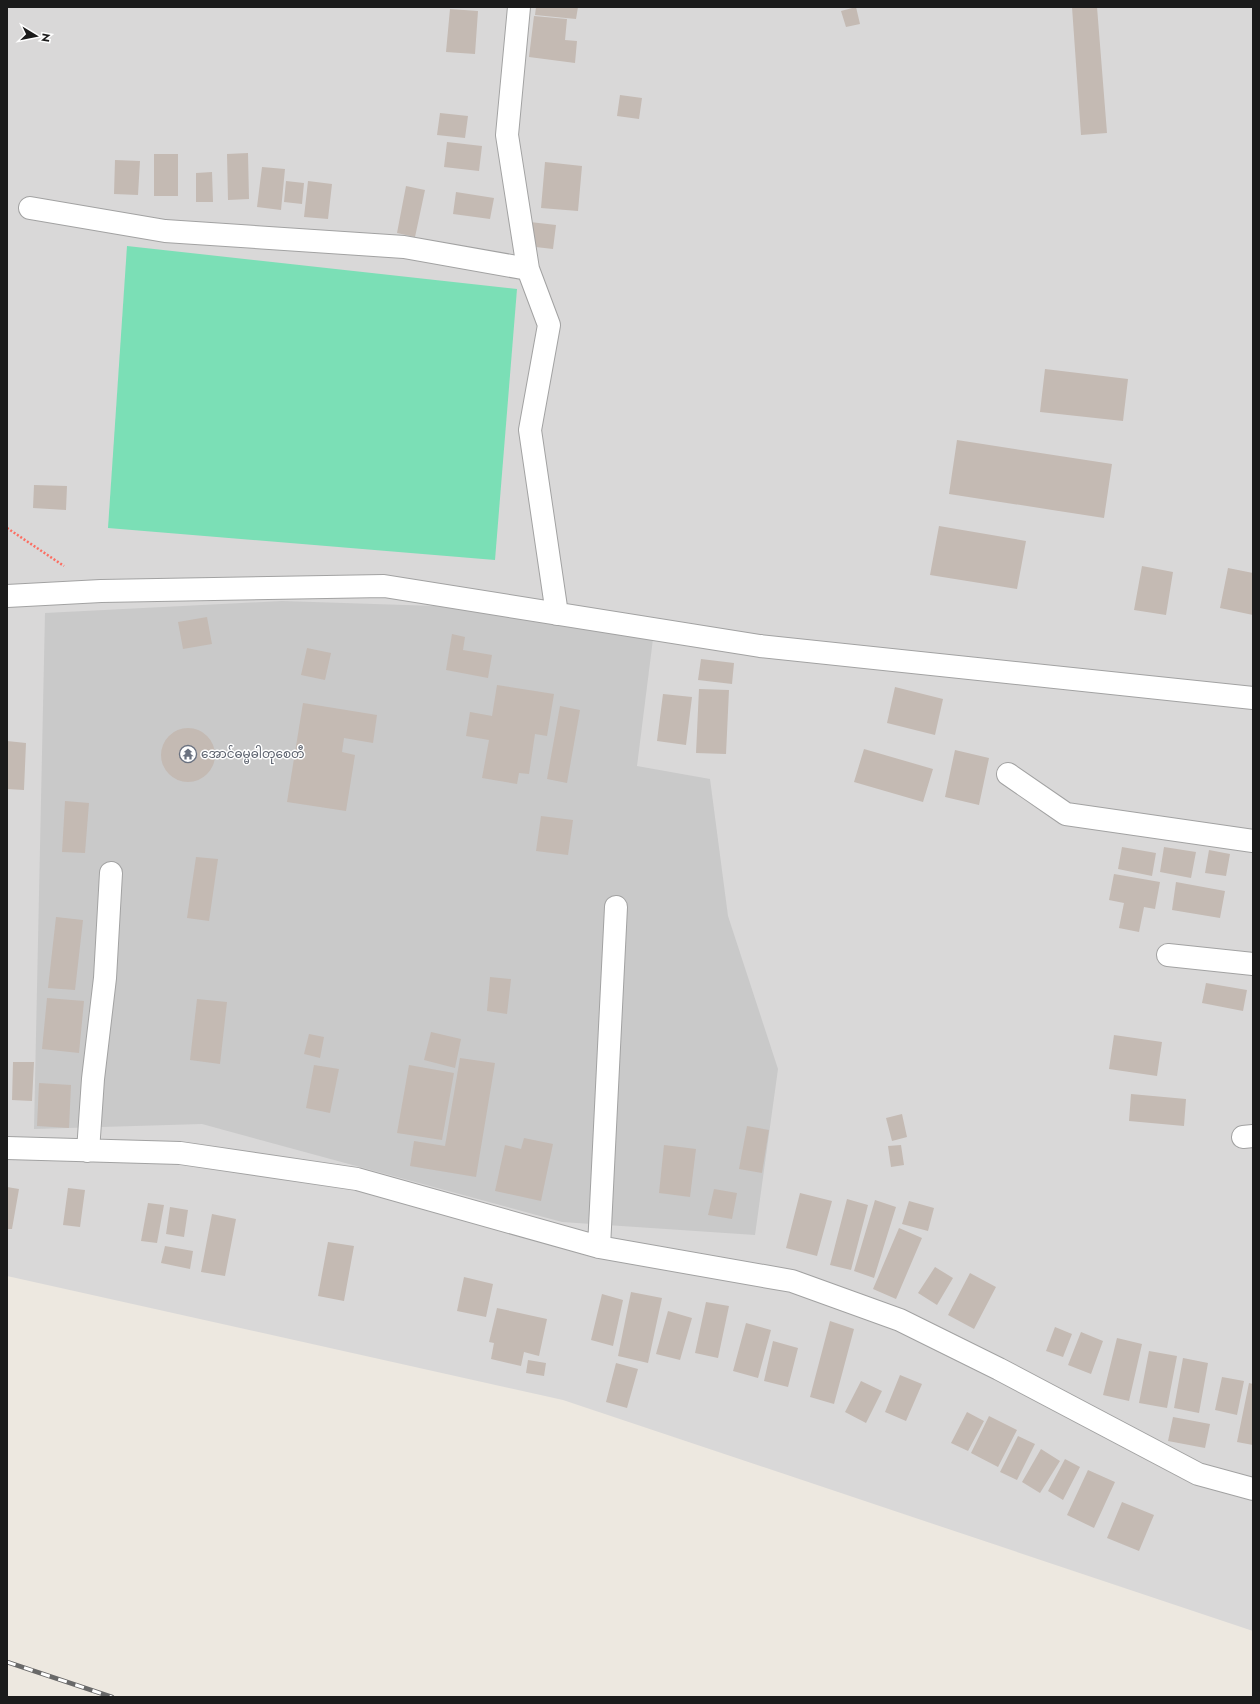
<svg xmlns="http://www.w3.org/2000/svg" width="1260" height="1704" font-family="Jost,'Noto Sans Myanmar',sans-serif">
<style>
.residential{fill:#d9d8d8}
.religious{fill:#c9c9c9}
.pitch{fill:#7bdfb6}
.building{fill:#c4bab3}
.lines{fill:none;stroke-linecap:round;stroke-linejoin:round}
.minor-casing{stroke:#a2a2a2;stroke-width:24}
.path{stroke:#fc6e62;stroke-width:2.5;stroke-dasharray:2 2;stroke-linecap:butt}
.minor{stroke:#fff;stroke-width:22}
.rail-casing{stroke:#696969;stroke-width:4.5}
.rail{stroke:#fff;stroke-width:3;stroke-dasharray:9;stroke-linecap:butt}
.labels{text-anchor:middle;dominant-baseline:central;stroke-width:3;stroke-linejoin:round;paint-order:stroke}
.worship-label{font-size:12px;fill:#5b616d;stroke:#fff;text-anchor:start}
</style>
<rect width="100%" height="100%" fill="#ede8e0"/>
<path class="residential" d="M7,7H1253V1631L563,1400L7,1276Z"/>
<path class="religious" d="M282,601L436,606L653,639L637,766L710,779L728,916L778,1069L755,1235L562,1222L202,1124L34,1129L45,613Z"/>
<path class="pitch" d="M127,246L517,289L495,560L108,528Z"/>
<path class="building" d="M536,7H578L576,19L535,15Z
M856,7L860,24L846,27L841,11Z
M1072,7H1097L1107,133L1081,135Z
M450,9L478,11L475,54L446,52Z
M534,16L567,19L565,40L577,41L575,63L529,57Z
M620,95L642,98L639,119L617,116Z
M440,113L468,116L465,138L437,135Z
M447,142L482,146L479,171L444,167Z
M248,153L249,199L228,200L227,154Z
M154,154H178V196H154Z
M115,160L140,161L138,195L114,194Z
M545,162L582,166L578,211L541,208Z
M262,167L285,169L281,210L257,207Z
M212,172L213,202H196V173Z
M286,181L304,183L302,204L284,202Z
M308,181L332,184L328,219L304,217Z
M406,186L425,190L415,237L397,233Z
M456,192L494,198L490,219L453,214Z
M530,222L556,225L553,249L527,246Z
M1045,369L1128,379L1123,421L1040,412Z
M957,440L1112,464L1104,518L949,494Z
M34,485L67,486L66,510L33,508Z
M939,526L1026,541L1017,589L930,575Z
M1142,566L1173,572L1166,615L1134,610Z
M1228,568L1253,573V615L1220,608Z
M207,617L212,644L183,649L178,622Z
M452,634L465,637L463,650L492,655L488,678L446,670Z
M307,648L331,653L325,680L301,675Z
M701,659L734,663L732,684L698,680Z
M497,685L554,694L547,736L535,734L529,774L519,773L517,784L482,778L489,740L466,736L470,712L492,716Z
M895,687L943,699L935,735L887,723Z
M699,689L729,690L726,754L696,753Z
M663,694L692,697L686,745L657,741Z
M303,703L377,715L373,743L344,738L342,752L355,755L346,811L287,802Z
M560,706L580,710L567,783L547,779Z
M161 755a27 27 0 1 1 54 0a27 27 0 1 1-54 0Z
M7,741L26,743L24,790L7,789Z
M864,749L933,769L923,802L854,782Z
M955,750L989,758L979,805L945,797Z
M65,801L89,803L85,853L62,852Z
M541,816L573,820L568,855L536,851Z
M1122,847L1156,853L1152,876L1118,869Z
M1164,847L1196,852L1191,878L1160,872Z
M1209,850L1230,854L1226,876L1205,873Z
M196,857L218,859L209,921L187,918Z
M1114,874L1160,882L1155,909L1144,907L1139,932L1119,928L1124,903L1109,900Z
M1176,882L1225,891L1220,918L1172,910Z
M56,917L83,920L75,990L48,988Z
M490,977L511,979L507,1014L487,1011Z
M1206,983L1247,990L1243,1011L1202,1003Z
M47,998L84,1001L79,1053L42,1049Z
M197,999L227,1002L220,1064L190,1060Z
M431,1032L461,1039L455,1068L424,1060Z
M309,1034L324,1037L320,1058L304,1054Z
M1114,1035L1162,1042L1157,1076L1109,1069Z
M460,1058L495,1063L476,1177L410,1166L414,1141L445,1146Z
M13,1062H34L32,1101L12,1100Z
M314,1065L339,1069L330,1113L306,1108Z
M409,1065L454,1073L442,1140L397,1133Z
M39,1083L71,1085L69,1128L37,1126Z
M1131,1094L1186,1099L1184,1126L1129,1121Z
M902,1114L907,1137L892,1141L886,1118Z
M747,1126L769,1130L762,1173L739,1169Z
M524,1138L553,1144L541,1201L495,1191L505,1145L521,1149Z
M664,1145L696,1149L690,1197L659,1193Z
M901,1145L904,1165L891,1167L888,1146Z
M7,1187L19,1189L12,1229H7Z
M68,1188L85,1190L80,1227L63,1225Z
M714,1189L737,1193L732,1219L708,1215Z
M800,1193L832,1201L817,1256L786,1248Z
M847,1199L868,1205L851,1270L830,1265Z
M875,1200L896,1207L874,1278L854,1271Z
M909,1201L934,1208L928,1231L902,1224Z
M148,1203L164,1205L157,1243L141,1241Z
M170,1207L188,1210L184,1237L166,1234Z
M212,1214L236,1219L225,1276L201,1272Z
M899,1228L922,1238L896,1299L873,1289Z
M328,1242L354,1246L344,1301L318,1296Z
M165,1246L193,1251L190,1269L161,1263Z
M935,1267L953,1278L937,1305L918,1293Z
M970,1273L996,1287L974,1329L948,1315Z
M464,1277L493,1284L486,1317L457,1311Z
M631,1292L662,1298L648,1363L618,1356Z
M602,1294L623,1300L613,1346L591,1340Z
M706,1302L729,1306L718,1358L695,1353Z
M497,1308L547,1319L539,1356L524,1352L521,1366L491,1359L494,1343L489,1342Z
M668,1311L692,1318L680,1360L656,1354Z
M830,1321L854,1329L834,1404L810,1397Z
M746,1323L771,1330L758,1378L733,1371Z
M1055,1327L1072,1334L1063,1357L1046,1351Z
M1081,1332L1103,1341L1091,1374L1068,1365Z
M1117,1338L1142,1344L1129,1401L1103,1395Z
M773,1341L798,1348L788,1387L764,1381Z
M1149,1351L1177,1356L1167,1408L1139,1403Z
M1183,1358L1208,1363L1199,1413L1174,1408Z
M528,1360L546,1363L544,1376L526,1373Z
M616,1363L638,1369L627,1408L606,1402Z
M900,1375L922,1384L906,1421L885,1412Z
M1222,1377L1244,1381L1237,1415L1215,1410Z
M861,1381L882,1391L866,1423L845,1412Z
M1249,1383L1253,1384V1445L1237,1442Z
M967,1412L984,1421L968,1451L951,1443Z
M989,1416L1017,1430L998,1467L971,1453Z
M1173,1417L1210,1424L1205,1448L1168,1441Z
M1018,1436L1035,1444L1017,1480L1000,1472Z
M1041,1449L1060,1461L1040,1493L1022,1482Z
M1065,1459L1080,1467L1063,1500L1048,1491Z
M1088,1470L1115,1482L1094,1528L1067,1515Z
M1122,1502L1154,1515L1139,1551L1107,1538Z"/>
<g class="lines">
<g class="minor-casing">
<path id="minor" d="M519,7L507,135L528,269L549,325L530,430L557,614
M30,208L165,231L404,247L528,269
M7,596L101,591L384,586L760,646L1253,698
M1008,774L1066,814L1253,841
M1168,955L1253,964
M1243,1137L1253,1136
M7,1148L180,1153L357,1179L599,1247L792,1281L900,1320L999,1369L1198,1474L1253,1489
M88,1151L93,1079L105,978L111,873
M599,1247L616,907"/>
</g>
<path class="path" d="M7,528L64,566"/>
<use href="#minor" class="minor"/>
<g class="rail-casing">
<path id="rail" d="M7,1662L112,1697"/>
</g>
<use href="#rail" class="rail"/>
</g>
<defs>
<g id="temple-ring" transform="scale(0.9)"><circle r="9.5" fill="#fff" stroke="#6b7280" stroke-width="1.5"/><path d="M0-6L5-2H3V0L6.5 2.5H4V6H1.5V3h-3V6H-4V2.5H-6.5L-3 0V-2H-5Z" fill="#6b7280"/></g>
</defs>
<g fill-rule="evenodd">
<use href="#temple-ring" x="188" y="754"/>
</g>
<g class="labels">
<g class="worship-label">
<text x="201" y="754">အောင်ဓမ္မဓါတုစေတီ</text>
</g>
</g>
<rect width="1260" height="1704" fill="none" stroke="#1b1b1b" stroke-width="16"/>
<g transform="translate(36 36) rotate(100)" stroke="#ffffff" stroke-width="3" paint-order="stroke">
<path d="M0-3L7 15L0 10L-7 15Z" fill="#1b1b1b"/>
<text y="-6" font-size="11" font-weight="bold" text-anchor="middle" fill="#1b1b1b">N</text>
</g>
</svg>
